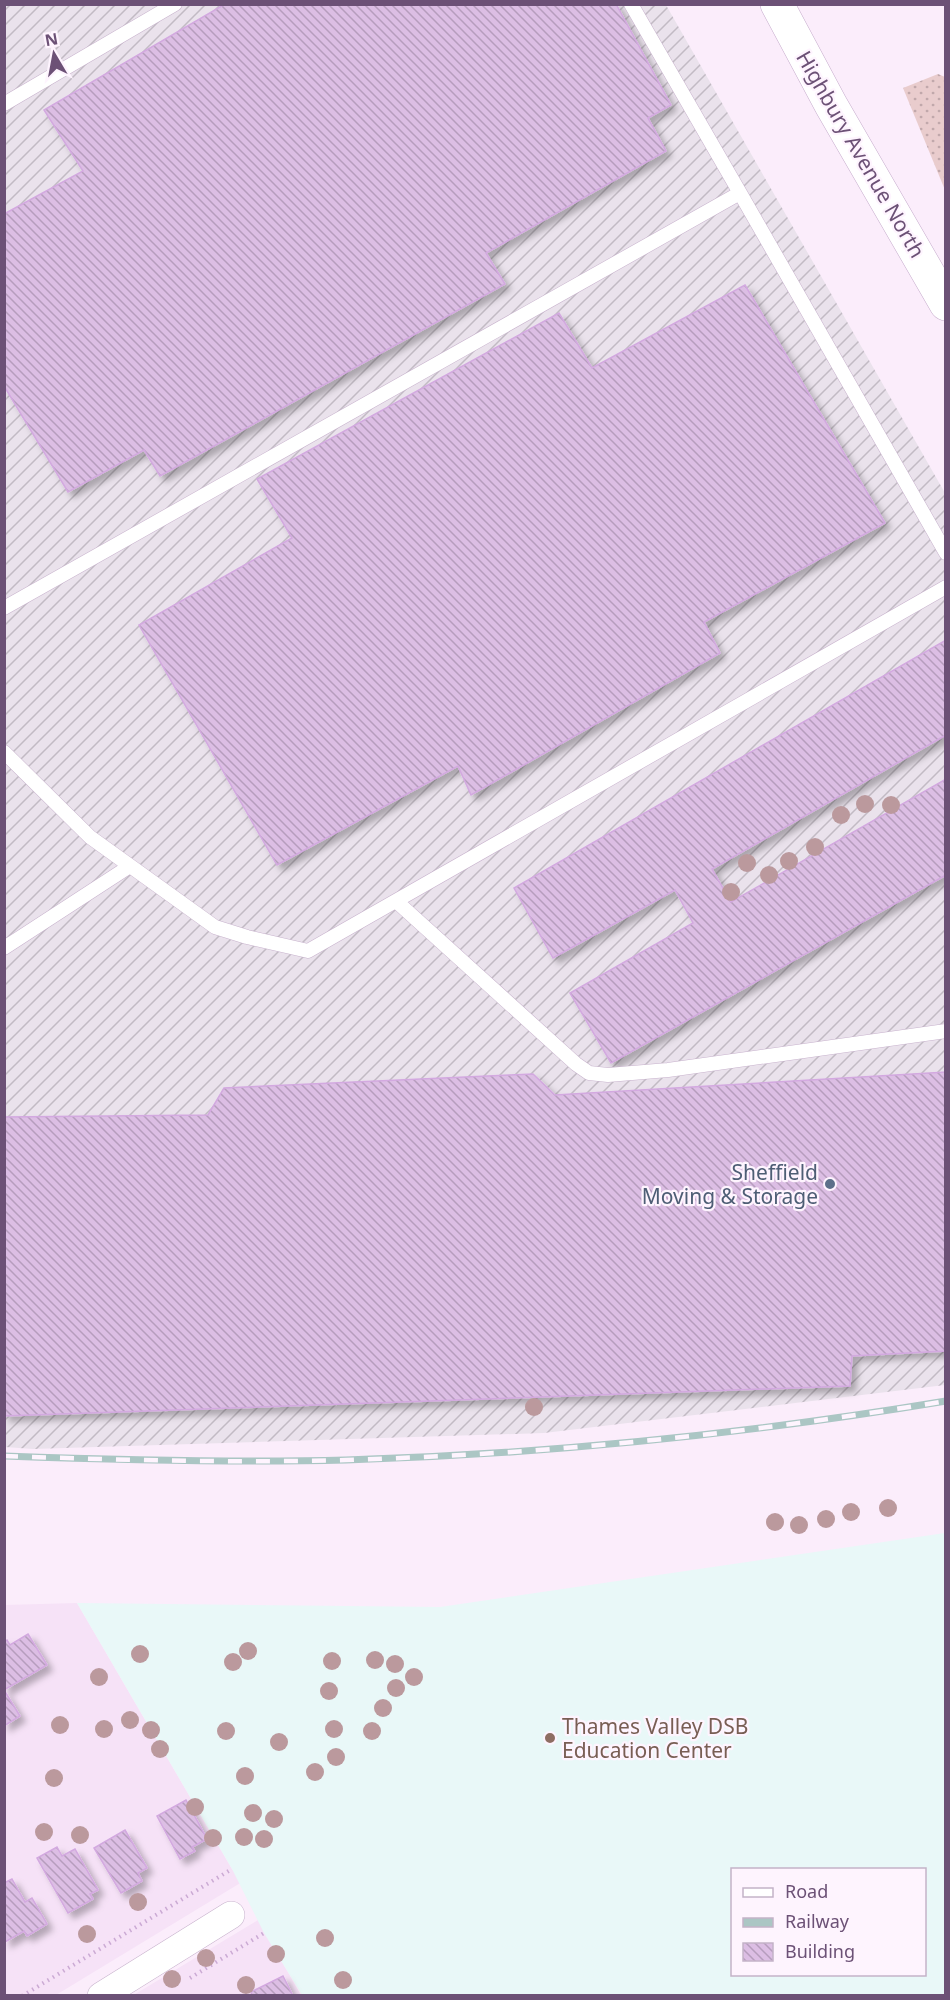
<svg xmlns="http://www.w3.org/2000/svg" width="950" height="2000" font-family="'Noto Sans',sans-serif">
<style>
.residential{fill:#f6e2f7}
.industrial{fill:url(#industrial-furrows)}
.education{fill:#e9f8f8;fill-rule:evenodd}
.grass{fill:url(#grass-dots)}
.building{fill:url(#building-back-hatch);stroke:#d3a9e0;stroke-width:1.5;filter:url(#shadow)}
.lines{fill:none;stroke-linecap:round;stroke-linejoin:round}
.lane-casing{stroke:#c8b3cd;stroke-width:15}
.street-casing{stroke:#c8b3cd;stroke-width:28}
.secondary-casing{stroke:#c6accc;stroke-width:34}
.path{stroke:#cbaad4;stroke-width:4;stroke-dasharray:1.5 4.5;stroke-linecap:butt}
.lane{stroke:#fff;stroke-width:14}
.street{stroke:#fff;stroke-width:27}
.secondary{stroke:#fff;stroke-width:33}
.rail-casing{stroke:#abc6c4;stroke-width:7}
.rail{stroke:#fef4fe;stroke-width:4.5;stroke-dasharray:14;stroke-linecap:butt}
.tree{fill:#bb999d}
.service-dot{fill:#5c6f8a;stroke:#fef4fe;stroke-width:2}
.education-dot{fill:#8d6e63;stroke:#fef4fe;stroke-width:2}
.labels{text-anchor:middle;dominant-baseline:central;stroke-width:4.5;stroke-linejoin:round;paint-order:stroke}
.street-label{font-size:21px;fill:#6c5176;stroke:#fef4fe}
.service-label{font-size:21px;fill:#4e5e75;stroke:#fef4fe;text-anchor:end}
.education-label{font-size:21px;fill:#785e54;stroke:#fef4fe;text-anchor:start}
</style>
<defs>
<pattern id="industrial-furrows" width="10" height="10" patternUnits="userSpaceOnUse" patternTransform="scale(1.5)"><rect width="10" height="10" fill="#eae2ec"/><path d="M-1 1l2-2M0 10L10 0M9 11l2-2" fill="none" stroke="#c2bac4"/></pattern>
<pattern id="grass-dots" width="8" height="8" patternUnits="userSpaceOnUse" patternTransform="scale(1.5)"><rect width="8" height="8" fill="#e9cccd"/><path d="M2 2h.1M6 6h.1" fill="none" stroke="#c1a8ab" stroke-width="1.8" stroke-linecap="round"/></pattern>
<pattern id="building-back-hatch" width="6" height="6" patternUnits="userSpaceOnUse" patternTransform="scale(1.5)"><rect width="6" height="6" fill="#dcbee4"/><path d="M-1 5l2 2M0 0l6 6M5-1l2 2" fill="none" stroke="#b69dbd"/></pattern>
<filter id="shadow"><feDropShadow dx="5.5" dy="5.5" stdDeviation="3" flood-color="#0004"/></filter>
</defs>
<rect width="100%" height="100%" fill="#fbedfb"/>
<path class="residential" d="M77,1603L232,1869L242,1882L56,1995H5L4,1605Z
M258,1920L301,1995L132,1996Z"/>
<path class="industrial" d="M4,5H666L945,493V1385L544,1433L33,1449L5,1447Z"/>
<path class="education" d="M945,1533V1995H302L264,1933L232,1869L77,1603L440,1607ZM732,1870H924V1974H732Z"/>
<path class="grass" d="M938,74L945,77V190L903,88Z"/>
<path class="building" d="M225,4H616L671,105L648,118L666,151L486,253L505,284L160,476L144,450L68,492L4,386V214L83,171L44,110Z
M745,285L885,523L704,622L720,653L471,795L458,766L277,865L139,625L292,538L257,479L559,313L592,368Z
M946,640V735L712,869L731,902L946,779V875L611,1063L570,993L693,923L675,890L553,958L514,888Z
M946,1072V1351L852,1356L850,1386L4,1416V1117L208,1115L224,1088L533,1074L555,1095Z
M28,1634L47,1665L4,1690V1642L7,1640L10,1645Z
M4,1690L20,1716L4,1726Z
M186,1800L207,1839L192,1847L195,1851L180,1859L157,1816Z
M125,1830L147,1868L138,1873L142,1881L121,1893L94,1848Z
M57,1847L62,1856L75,1849L98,1890L90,1894L93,1899L68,1913L37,1858Z
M12,1879L25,1902L32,1898L47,1924L27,1936L24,1931L5,1942L4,1883Z
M283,1976L293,1996H252L251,1992Z"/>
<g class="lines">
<g class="lane-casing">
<path id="lane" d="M4,104L175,4
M740,193L946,553
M4,608L740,193L631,4
M4,752L90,837L215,927L247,937L308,951L946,587
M396,901L576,1064L589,1073L608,1075L668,1070L946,1031
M4,948L130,866"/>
</g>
<g class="street-casing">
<path id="street" d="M101,1996L231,1915"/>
</g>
<g class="secondary-casing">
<path id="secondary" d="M777,4L831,105L946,304"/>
</g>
<path class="path" d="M190,1978L264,1933
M22,1996L232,1869"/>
<use href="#lane" class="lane"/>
<use href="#street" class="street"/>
<use href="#secondary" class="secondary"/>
<g class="rail-casing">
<path id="rail" d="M4,1456C118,1460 232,1463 346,1460C547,1454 747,1434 946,1401"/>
</g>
<use href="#rail" class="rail"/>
</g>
<g class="tree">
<circle cx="865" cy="804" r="9"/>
<circle cx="891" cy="805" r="9"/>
<circle cx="841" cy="815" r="9"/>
<circle cx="815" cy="847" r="9"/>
<circle cx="789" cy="861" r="9"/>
<circle cx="747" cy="863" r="9"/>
<circle cx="769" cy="875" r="9"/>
<circle cx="731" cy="892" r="9"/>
<circle cx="534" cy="1407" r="9"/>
<circle cx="888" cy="1508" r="9"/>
<circle cx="851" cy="1512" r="9"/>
<circle cx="826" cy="1519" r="9"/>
<circle cx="775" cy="1522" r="9"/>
<circle cx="799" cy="1525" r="9"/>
<circle cx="248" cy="1651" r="9"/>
<circle cx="140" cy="1654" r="9"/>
<circle cx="375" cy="1660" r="9"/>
<circle cx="332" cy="1661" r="9"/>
<circle cx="233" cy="1662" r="9"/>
<circle cx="395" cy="1664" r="9"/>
<circle cx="99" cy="1677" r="9"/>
<circle cx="414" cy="1677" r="9"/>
<circle cx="396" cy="1688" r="9"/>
<circle cx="329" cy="1691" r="9"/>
<circle cx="383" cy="1708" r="9"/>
<circle cx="130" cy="1720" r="9"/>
<circle cx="60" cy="1725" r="9"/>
<circle cx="104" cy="1729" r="9"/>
<circle cx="334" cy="1729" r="9"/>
<circle cx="151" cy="1730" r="9"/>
<circle cx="226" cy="1731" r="9"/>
<circle cx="372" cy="1731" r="9"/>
<circle cx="279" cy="1742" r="9"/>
<circle cx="160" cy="1749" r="9"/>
<circle cx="336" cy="1757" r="9"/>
<circle cx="315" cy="1772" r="9"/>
<circle cx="245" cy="1776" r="9"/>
<circle cx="54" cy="1778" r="9"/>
<circle cx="195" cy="1807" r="9"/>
<circle cx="253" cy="1813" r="9"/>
<circle cx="274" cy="1819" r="9"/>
<circle cx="44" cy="1832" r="9"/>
<circle cx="80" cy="1835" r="9"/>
<circle cx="244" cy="1837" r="9"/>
<circle cx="213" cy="1838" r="9"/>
<circle cx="264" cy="1839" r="9"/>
<circle cx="138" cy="1902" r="9"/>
<circle cx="87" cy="1934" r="9"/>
<circle cx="325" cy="1938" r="9"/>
<circle cx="276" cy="1954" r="9"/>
<circle cx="206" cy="1958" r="9"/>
<circle cx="172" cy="1979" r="9"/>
<circle cx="343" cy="1980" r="9"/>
<circle cx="246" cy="1985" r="9"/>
</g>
<circle class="service-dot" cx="830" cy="1184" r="6"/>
<circle class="education-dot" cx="550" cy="1738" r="6"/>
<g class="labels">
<g class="street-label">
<text transform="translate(861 154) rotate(60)">Highbury Avenue North</text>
</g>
<g class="service-label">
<text x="818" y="1172">Sheffield<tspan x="818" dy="24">Moving &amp; Storage</tspan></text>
</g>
<g class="education-label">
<text x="562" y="1726">Thames Valley DSB<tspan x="562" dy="24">Education Center</tspan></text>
</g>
</g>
<rect width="950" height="2000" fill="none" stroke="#6c5176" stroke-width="12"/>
<rect x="731" y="1868" width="195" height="108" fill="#fef4fe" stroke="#c4b3c8" stroke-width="1.5"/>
<rect x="743" y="1888" width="30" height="9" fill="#ffffff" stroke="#c4b3c8" stroke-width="1.5"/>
<text x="785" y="1898" font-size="18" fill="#6c5176">Road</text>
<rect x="743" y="1918" width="30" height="9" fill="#abc6c4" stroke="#c4b3c8" stroke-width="1.5"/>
<text x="785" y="1928" font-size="18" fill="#6c5176">Railway</text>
<rect x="743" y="1943" width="30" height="18" fill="url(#building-back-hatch)" stroke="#c4b3c8" stroke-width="1.5"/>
<text x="785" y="1958" font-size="18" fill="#6c5176">Building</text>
<g transform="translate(54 54) rotate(350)" stroke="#fef4fe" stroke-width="4.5" paint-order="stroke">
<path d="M0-4.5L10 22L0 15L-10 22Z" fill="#6c5176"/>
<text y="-9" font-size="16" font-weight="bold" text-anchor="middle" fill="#6c5176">N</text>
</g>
</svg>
